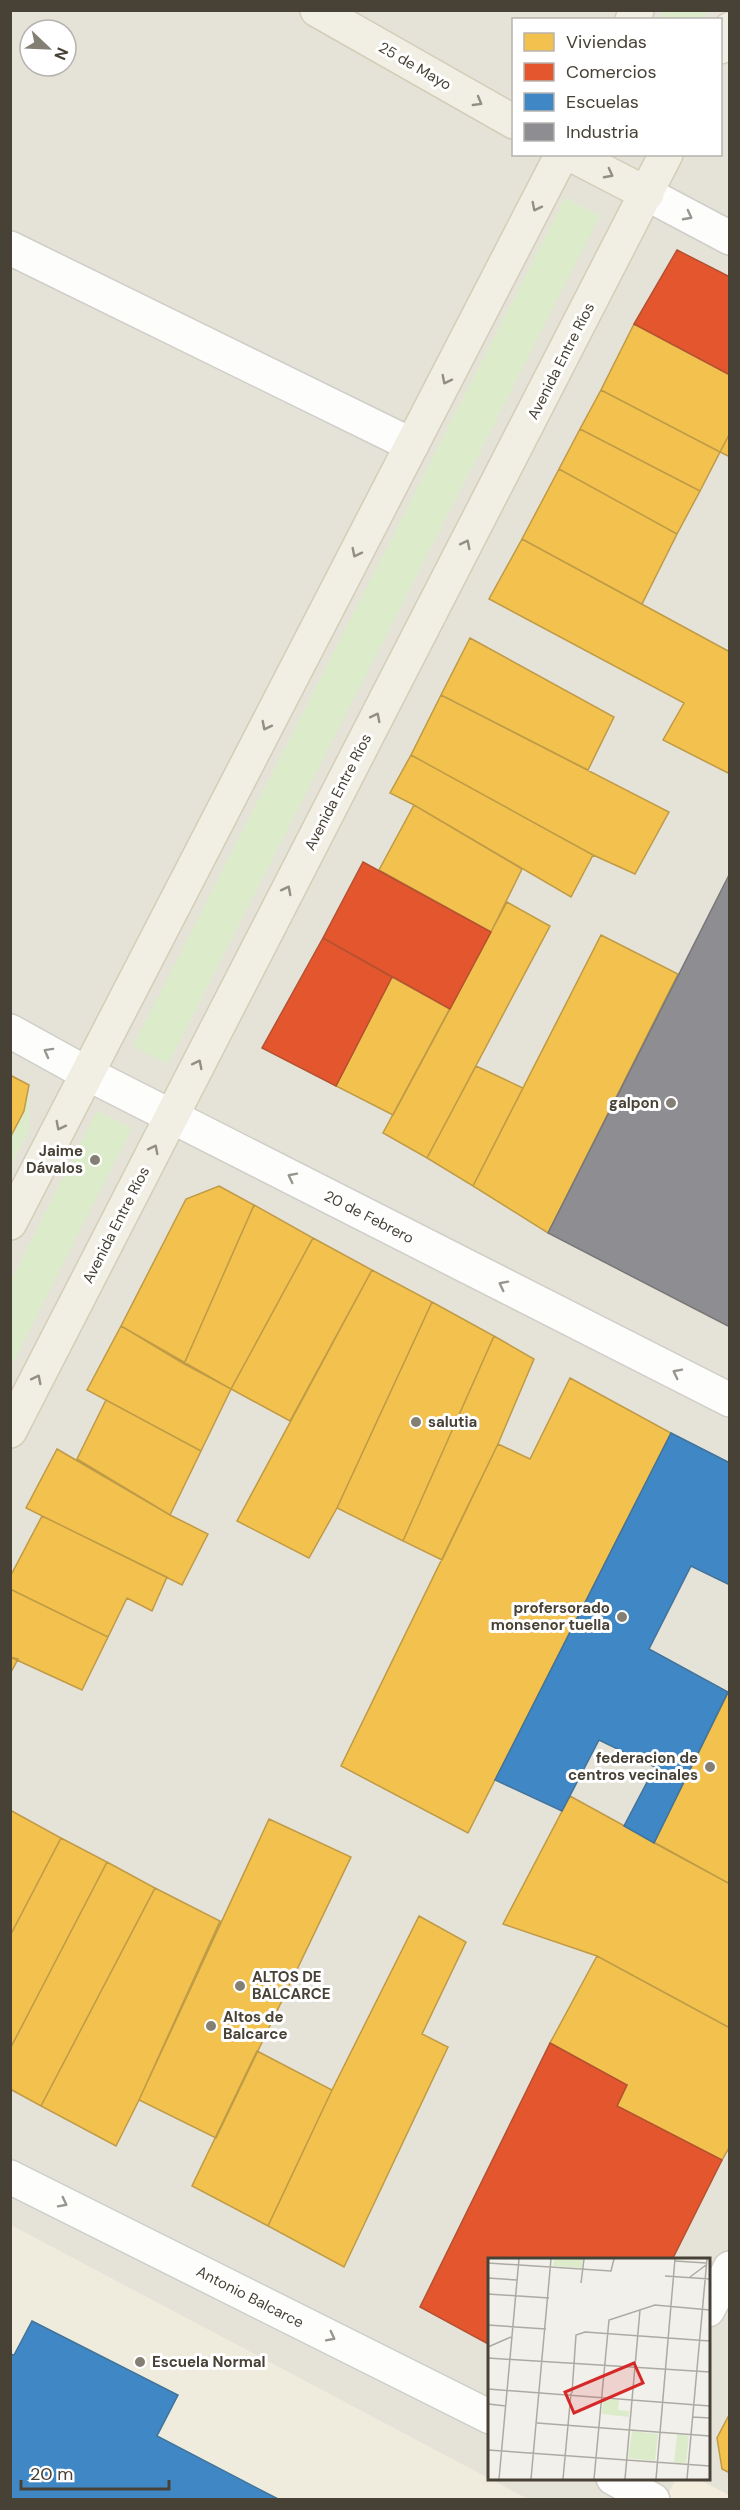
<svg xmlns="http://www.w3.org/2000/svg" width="740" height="2510" font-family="'DM Sans',sans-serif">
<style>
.residential{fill:#e5e2d8;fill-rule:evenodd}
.commercial{fill:#f4edde}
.education{fill:#efecdd}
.green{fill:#dceccb}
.homes{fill:#f2c14e;stroke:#bf9b47;stroke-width:1.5}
.shops{fill:#e4572e;stroke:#b55130;stroke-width:1.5}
.schools{fill:#3f88c5;stroke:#42739a;stroke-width:1.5}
.industry{fill:#8d8d92;stroke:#787676;stroke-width:1.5}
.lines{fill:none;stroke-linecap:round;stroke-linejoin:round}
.minor-casing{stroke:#cfcec8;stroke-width:36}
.major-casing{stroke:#d4ceb8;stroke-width:36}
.minor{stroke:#fdfdfc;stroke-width:33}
.major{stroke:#f1eee4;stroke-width:33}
.oneway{stroke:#948f84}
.oneway2{stroke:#99968f}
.poi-dot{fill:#837f75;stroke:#fff;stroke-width:2}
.labels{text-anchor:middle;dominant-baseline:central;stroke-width:6;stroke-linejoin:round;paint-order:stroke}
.street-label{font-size:15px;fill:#484236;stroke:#fff}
.poi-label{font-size:15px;font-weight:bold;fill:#484236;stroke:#fff;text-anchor:end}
.inset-road{fill:none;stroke:#adaaa3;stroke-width:1.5}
.view{fill:#d62828;fill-opacity:0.15;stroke:#d62828;stroke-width:3}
.inset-edge{fill:none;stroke:#484236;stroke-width:3}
</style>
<rect width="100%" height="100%" fill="#f1f0eb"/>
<path class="residential" d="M11,11H729V2499H11ZM514,20H720V154H514ZM30,30H66V66H30ZM490,2260H708V2478H490Z"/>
<path class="commercial" d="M676,2479H698L729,2495V2499L665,2500Z"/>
<path class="education" d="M11,2225L528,2499H11Z"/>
<path class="green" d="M663,11V10L708,11L703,19H659Z
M565,198L600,216L168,1064L133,1046Z
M11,1075L29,1085V1130L11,1165Z
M97,1111L132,1128L11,1367V1280Z"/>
<path class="homes" d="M634,324L730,375V433L720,452L601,390Z
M601,390L720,452L700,491L580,429Z
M580,429L700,491L677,534L559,469Z
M730,433V457L720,452Z
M559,469L677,534L642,604L522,539Z
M522,539L730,652V774L663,740L684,703L489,599Z
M470,638L614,717L588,770L441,695Z
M441,695L669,812L635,874L593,855L411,755Z
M411,755L593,855L571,897L414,805L390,793Z
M414,805L522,869L491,932L379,870Z
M507,902L550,926L427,1158L383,1133Z
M601,935L678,974L548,1233L473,1186Z
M392,977L450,1009L393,1115L336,1086Z
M476,1066L523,1088L473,1186L427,1158Z
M10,1075L29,1085L24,1111L10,1138Z
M219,1186L254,1205L184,1364L121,1326L186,1199Z
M254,1205L313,1238L231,1389L184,1364Z
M313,1238L372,1270L290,1421L231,1389Z
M372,1270L432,1302L337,1508L309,1558L237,1521Z
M432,1302L494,1336L403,1541L337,1508Z
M121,1326L231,1389L201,1451L87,1390Z
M494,1336L534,1359L498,1444L442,1560L403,1541Z
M570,1378L671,1433L468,1833L341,1766L498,1444L530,1459Z
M106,1400L201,1451L170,1515L77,1459Z
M57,1449L170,1515L208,1534L182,1585L26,1508Z
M42,1516L167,1577L152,1611L127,1598L108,1637L10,1589V1577Z
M10,1589L108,1637L82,1690L10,1657Z
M10,1657L18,1659L10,1674Z
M730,1689V1884L654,1843Z
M570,1796L730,1884V2028L597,1956L503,1924Z
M10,1810L61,1838L10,1936Z
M269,1819L351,1857L216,2138L139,2100Z
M61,1838L107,1862L10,2049V1936Z
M107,1862L155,1888L41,2106L10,2089V2049Z
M155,1888L220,1921L139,2100L116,2146L41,2106Z
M419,1916L466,1942L422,2034L448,2047L344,2267L268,2226L332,2090Z
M597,1956L730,2028V2146L722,2160L617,2106L627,2085L550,2043Z
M257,2051L332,2090L268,2226L192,2186Z
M730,2413V2473L722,2469L717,2438Z"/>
<path class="shops" d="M677,250L730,277V375L634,324Z
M363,862L491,932L450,1009L323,938Z
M323,938L392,977L336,1086L262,1048Z
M550,2043L627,2085L617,2106L722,2160L672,2260H490V2345L420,2307Z"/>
<path class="schools" d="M671,1433L730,1463V1585L691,1566L649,1649L728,1692L654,1843L624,1826L655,1767L599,1740L562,1811L495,1780Z
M32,2321L178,2395L157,2436L280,2500H10V2354L14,2355Z"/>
<path class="industry" d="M730,873V1327L548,1233Z"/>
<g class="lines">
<g class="minor-casing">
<path id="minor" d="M647,194L730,238
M10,248L412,445
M10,1031L86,1073L730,1400
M10,2177L490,2417
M708,2310L730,2268
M613,2478L653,2500"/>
</g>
<g class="major-casing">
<path id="major" d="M317,10L514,122
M632,20L637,10
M720,47L730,29
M570,154L647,194
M10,1223L562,154
M10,1431L666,154"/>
</g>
<use href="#minor" class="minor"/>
<use href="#major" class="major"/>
</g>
<defs><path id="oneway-chevron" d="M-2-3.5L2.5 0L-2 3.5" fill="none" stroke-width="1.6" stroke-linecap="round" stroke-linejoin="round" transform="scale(1.5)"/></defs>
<g class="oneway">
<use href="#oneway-chevron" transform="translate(478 102) rotate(30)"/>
<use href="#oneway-chevron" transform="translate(609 174) rotate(28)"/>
<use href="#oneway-chevron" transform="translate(536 207) rotate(117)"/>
<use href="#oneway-chevron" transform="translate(446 380) rotate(117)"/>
<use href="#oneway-chevron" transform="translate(466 544) rotate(-63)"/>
<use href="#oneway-chevron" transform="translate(356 553) rotate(117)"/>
<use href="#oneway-chevron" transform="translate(376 717) rotate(-63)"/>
<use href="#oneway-chevron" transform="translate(266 726) rotate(117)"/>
<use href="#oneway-chevron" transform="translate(287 890) rotate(-63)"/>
<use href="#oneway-chevron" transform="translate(198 1064) rotate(-63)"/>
<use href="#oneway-chevron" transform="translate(60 1126) rotate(117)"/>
<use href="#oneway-chevron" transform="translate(154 1149) rotate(-63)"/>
<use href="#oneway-chevron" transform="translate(37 1379) rotate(-63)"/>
</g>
<g class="oneway2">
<use href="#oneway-chevron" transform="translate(688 216) rotate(28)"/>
<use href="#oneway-chevron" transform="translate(48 1052) rotate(-151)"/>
<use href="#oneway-chevron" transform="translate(292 1177) rotate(-153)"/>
<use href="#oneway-chevron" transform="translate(503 1285) rotate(-153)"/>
<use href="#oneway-chevron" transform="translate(677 1373) rotate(-153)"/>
<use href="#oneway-chevron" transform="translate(63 2203) rotate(27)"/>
<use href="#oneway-chevron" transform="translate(331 2337) rotate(27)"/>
</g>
<g class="poi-dot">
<circle cx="671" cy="1103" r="6"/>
<circle cx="95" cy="1160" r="6"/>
<circle cx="416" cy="1422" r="6"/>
<circle cx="622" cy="1617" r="6"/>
<circle cx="710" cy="1767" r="6"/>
<circle cx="240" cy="1986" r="6"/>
<circle cx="211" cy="2026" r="6"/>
<circle cx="140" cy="2362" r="6"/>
</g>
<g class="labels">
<g class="street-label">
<text transform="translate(415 66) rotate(30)">25 de Mayo</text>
<text transform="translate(561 361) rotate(-63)">Avenida Entre Ríos</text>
<text transform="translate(338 792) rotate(-63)">Avenida Entre Ríos</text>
<text transform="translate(369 1217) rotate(27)">20 de Febrero</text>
<text transform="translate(116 1225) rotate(-63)">Avenida Entre Ríos</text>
<text transform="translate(250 2297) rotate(27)">Antonio Balcarce</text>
</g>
<g class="poi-label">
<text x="659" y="1103">galpon</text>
<text x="83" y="1151">Jaime<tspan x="83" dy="17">Dávalos</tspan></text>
<text x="428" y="1422" text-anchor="start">salutia</text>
<text x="610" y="1608">profersorado<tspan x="610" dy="17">monsenor tuella</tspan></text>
<text x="698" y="1758">federacion de<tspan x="698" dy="17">centros vecinales</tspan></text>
<text x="252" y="1977" text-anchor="start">ALTOS DE<tspan x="252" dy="17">BALCARCE</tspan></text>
<text x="223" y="2017" text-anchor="start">Altos de<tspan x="223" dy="17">Balcarce</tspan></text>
<text x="152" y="2362" text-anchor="start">Escuela Normal</text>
</g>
</g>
<g transform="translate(488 2258)">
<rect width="222" height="222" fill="#f1f0eb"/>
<path d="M66,1H95L94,10L65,8ZM115,141L131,142L130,152L141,153V159L114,156ZM144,173L170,176L167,203L140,200ZM189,176L201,178L198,205H186Z" fill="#dceccb"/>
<path class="inset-road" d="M187,3L218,5M0,5L123,13L126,1M177,18L222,21M202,19L218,7M0,20L29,22M93,25L96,1M0,36L61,40M0,67L58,71M0,89L23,79M0,100L222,114M0,131L222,148M84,135L88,77L97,74L222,83M0,146L18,148M204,159L222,160M49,165L222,178M0,192L222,208M11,221L31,1M43,221L63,1M75,221L83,135M106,221L121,62L167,47L222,52M137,221L152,52M168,221L187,1M199,221L219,1"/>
<path class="view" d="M146,105L155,125L86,155L77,134Z"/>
<rect width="222" height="222" class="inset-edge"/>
</g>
<rect width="740" height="2510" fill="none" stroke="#484236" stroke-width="24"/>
<rect x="512" y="18" width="210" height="138" fill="#ffffff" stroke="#b6b3af" stroke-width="1.5"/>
<rect x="524" y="33" width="30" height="18" fill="#f2c14e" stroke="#b6b3af" stroke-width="1.5"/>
<text x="566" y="48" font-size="18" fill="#484236">Viviendas</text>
<rect x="524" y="63" width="30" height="18" fill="#e4572e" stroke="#b6b3af" stroke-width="1.5"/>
<text x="566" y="78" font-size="18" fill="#484236">Comercios</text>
<rect x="524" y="93" width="30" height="18" fill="#3f88c5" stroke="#b6b3af" stroke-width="1.5"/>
<text x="566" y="108" font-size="18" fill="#484236">Escuelas</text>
<rect x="524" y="123" width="30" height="18" fill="#8d8d92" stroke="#b6b3af" stroke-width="1.5"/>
<text x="566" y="138" font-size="18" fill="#484236">Industria</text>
<g transform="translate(48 48) rotate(113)"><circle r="28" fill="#ffffff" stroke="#b6b3af" stroke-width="1.5"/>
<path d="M0-4.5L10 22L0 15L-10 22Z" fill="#837f75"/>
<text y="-9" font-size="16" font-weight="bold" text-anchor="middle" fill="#484236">N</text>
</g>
<path d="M21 2480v9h148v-9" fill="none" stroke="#484236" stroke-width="3"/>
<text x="30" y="2480" font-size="18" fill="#484236" stroke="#ffffff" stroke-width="4.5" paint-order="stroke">20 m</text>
</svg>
